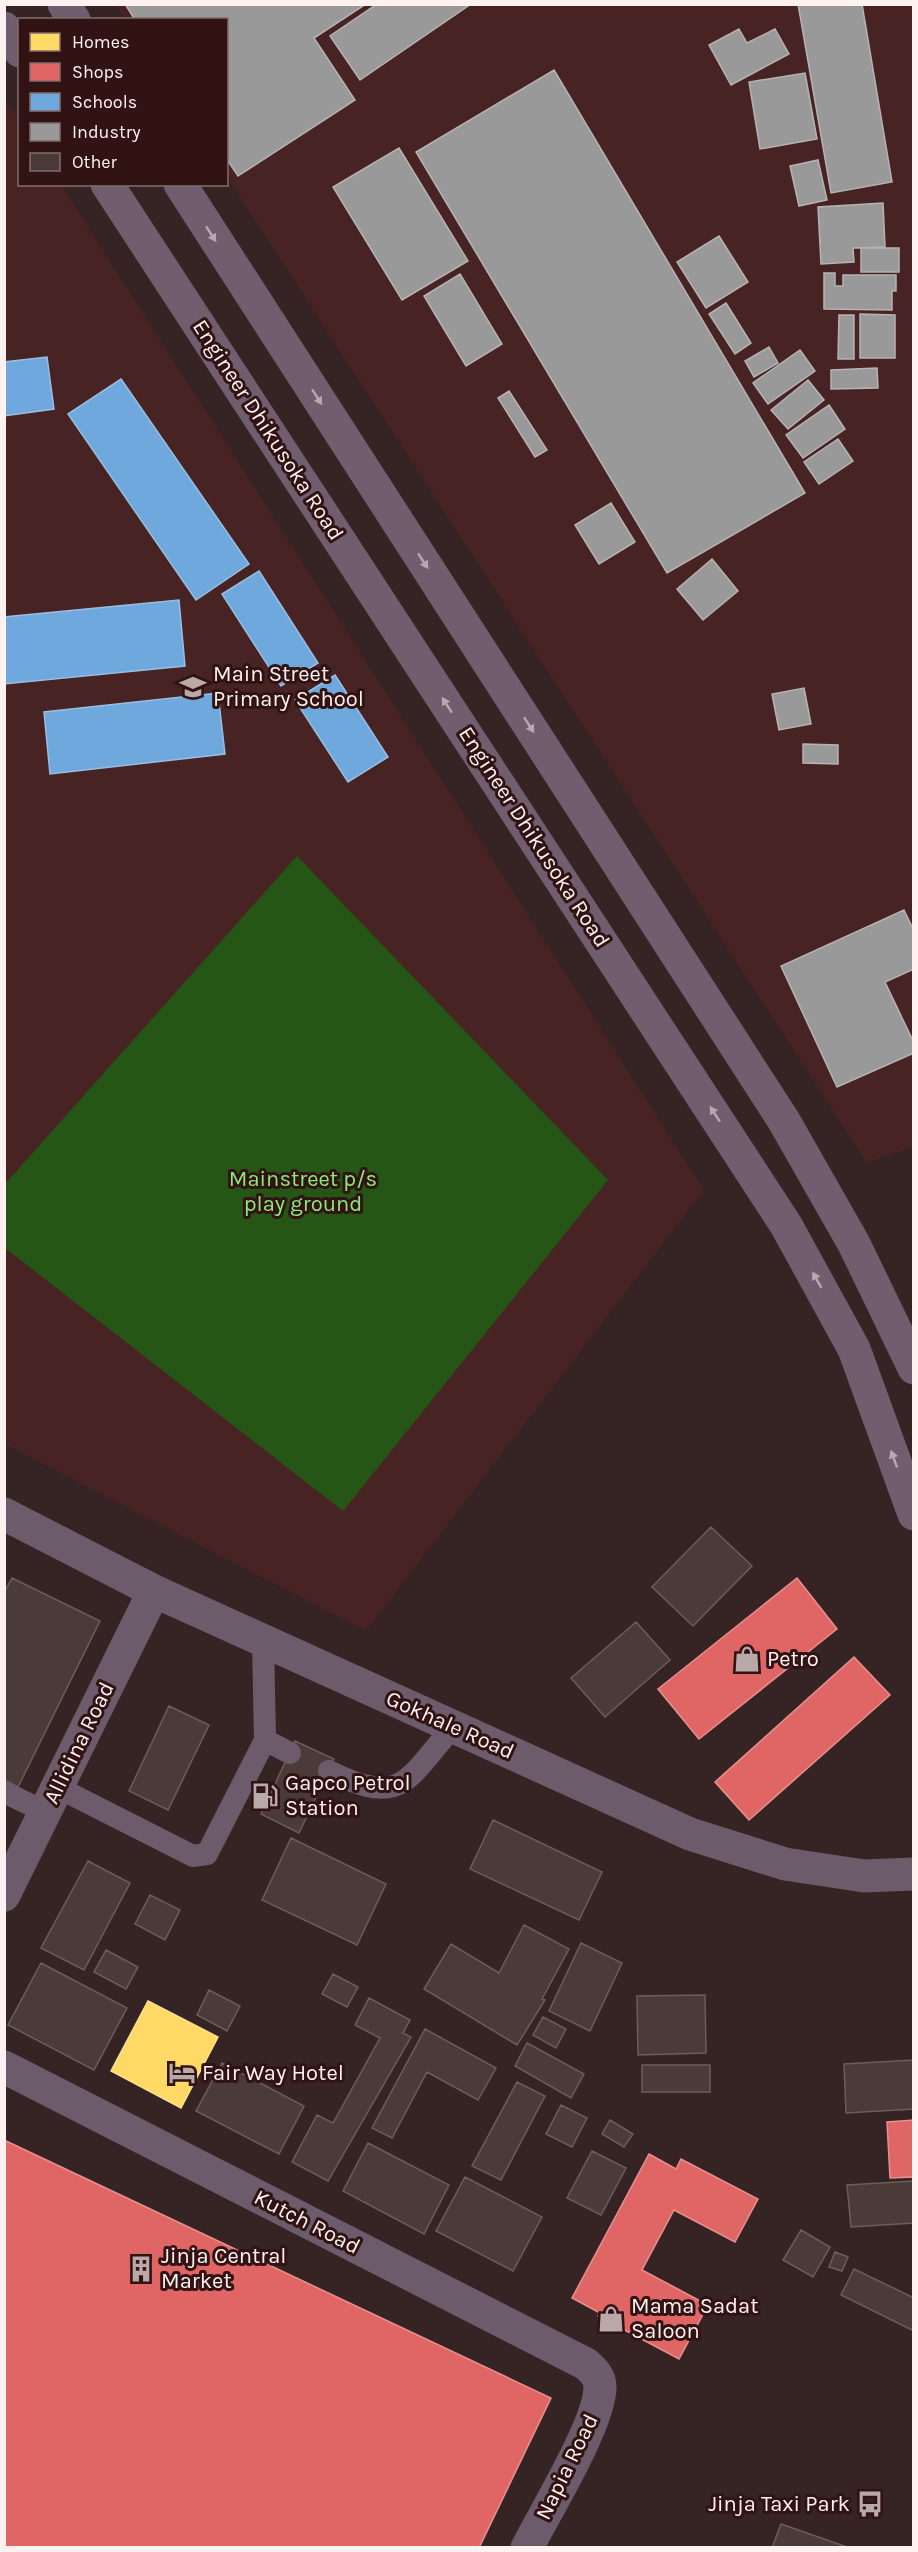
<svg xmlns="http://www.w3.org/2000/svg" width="918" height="2552" font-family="Karla,sans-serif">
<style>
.built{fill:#472323}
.green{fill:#255616}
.homes{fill:#ffd966;stroke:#ffe08f;stroke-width:1.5}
.shops{fill:#e06666;stroke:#e9908f;stroke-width:1.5}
.schools{fill:#6fa8dc;stroke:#9abee2;stroke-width:1.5}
.industry{fill:#999;stroke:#b8b3b3;stroke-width:1.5}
.building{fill:#4a3b39;stroke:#6c5d5a;stroke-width:1.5}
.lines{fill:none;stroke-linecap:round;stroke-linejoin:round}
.lane{stroke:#6c5c6b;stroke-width:22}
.street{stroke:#6c5c6b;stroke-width:33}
.secondary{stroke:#705e6e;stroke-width:33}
.oneway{fill:#b8a8af}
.labels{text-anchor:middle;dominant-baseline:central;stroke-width:6;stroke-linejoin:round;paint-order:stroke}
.street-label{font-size:22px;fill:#fff1f0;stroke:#321314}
.poi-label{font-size:22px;fill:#fff1f0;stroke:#321314;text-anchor:start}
.park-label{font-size:22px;fill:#8aeb77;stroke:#321314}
</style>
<rect width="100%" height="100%" fill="#362424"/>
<path class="built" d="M116,5H913V1147L867,1163L227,177L226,20L125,19Z
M4,97L19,120L20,184L61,185L704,1190L366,1631L5,1444Z"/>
<path class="green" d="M297,856L608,1180L343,1511L5,1248V1184Z"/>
<path class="homes" d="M148,2001L218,2037L181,2108L111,2071Z"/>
<path class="shops" d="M797,1578L837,1629L699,1739L658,1689Z
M854,1657L890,1695L749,1820L715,1782Z
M914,2120V2177L890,2178L887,2122Z
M4,2140L551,2398L479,2548H4Z
M649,2154L676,2169L681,2159L758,2199L735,2242L674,2210L642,2270L708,2305L679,2359L598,2316L600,2313L572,2298Z"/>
<path class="schools" d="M47,357L54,409L4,416V362Z
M121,379L249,564L196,600L68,414Z
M259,571L318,663L281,686L222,594Z
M179,600L185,666L4,684V617Z
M335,675L388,757L348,782L295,700Z
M218,693L225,754L50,774L44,712Z"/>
<path class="industry" d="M125,4H366L314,38L355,100L238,176L226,158V20H135Z
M377,4H471L360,80L330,36Z
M798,4H862L892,182L831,193Z
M739,29L747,43L775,29L789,54L731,85L709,45Z
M554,70L805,493L667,573L416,152Z
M805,73L817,139L760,149L749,82Z
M399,148L468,261L402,300L333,187Z
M818,160L827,200L799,206L790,166Z
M883,203L885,247L853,248L854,262L821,264L818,207Z
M719,236L748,282L706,308L677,262Z
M861,248H899V272H861Z
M824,273H835V286H843V275H896V291H892V310L824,309Z
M460,274L502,344L466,366L424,296Z
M726,303L751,343L735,354L709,314Z
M860,314L895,315V358H860Z
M839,315H854V359H838Z
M769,347L778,363L754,377L745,361Z
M800,350L815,371L768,404L753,383Z
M877,368L878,388L831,389V370Z
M808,380L824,400L788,429L771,410Z
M509,391L547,450L535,457L498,398Z
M829,405L845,429L803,458L786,435Z
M838,439L853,461L819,484L804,462Z
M611,503L635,542L599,564L575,525Z
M712,559L738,591L703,620L677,589Z
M804,688L811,724L779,730L772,694Z
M803,744L838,745V764L803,763Z
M904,910L914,931V969L885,982L914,1043V1053L837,1087L781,966Z"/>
<path class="building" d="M711,1527L752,1566L693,1626L652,1587Z
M12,1578L100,1621L18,1787L4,1780V1593Z
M636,1622L670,1660L605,1717L571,1678Z
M169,1706L209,1725L168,1810L129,1791Z
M295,1741L334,1759L299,1833L261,1814Z
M493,1820L602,1872L579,1920L470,1869Z
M291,1838L386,1884L357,1945L262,1900Z
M88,1861L130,1883L84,1970L41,1948Z
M150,1895L180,1910L165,1940L135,1924Z
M524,1925L569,1949L542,1999L545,2000L517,2045L424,1989L451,1944L499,1973Z
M581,1943L622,1963L590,2031L549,2011Z
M106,1950L138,1967L126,1989L94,1972Z
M41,1963L127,2008L94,2070L8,2025Z
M333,1974L358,1987L347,2007L322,1994Z
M209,1990L240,2006L227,2031L197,2015Z
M705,1995L706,2053L638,2055L637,1996Z
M369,1998L410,2020L403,2033L411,2037L328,2181L292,2162L317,2115L333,2123L380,2038L355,2025Z
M543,2017L566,2029L556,2048L533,2035Z
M425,2029L496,2068L478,2100L427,2072L392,2138L372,2128Z
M527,2043L584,2074L571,2098L515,2066Z
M914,2060V2109L846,2113L844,2064Z
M222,2063L304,2106L279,2154L196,2111Z
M642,2065H710V2092H642Z
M517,2082L545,2096L501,2180L472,2166Z
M561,2105L587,2118L572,2147L546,2134Z
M610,2120L633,2134L624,2147L602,2134Z
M368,2143L449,2185L424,2234L343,2191Z
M592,2151L626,2168L601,2215L567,2198Z
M465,2177L542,2217L513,2271L436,2231Z
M914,2181V2223L851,2227L847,2185Z
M801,2230L830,2247L813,2277L783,2260Z
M835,2252L848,2257L842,2271L829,2267Z
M854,2269L914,2298V2331L841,2295Z
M781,2524L850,2548H772Z"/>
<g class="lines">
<path class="lane" d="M265,1740L290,1753
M329,1771C403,1808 406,1780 453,1727
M57,1787L193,1856L207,1854L265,1740L263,1640
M4,1792L45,1812"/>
<path class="street" d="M4,1514L154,1591L690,1834L785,1864L864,1876L914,1874
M4,1895L154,1591
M4,2067L586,2364C594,2371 600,2377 600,2387C600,2423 545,2512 527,2548"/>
<path class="secondary" d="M64,4L74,20
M4,28L20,51
M107,184L786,1225L854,1349L914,1514
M180,184L784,1121L854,1244L914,1368"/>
</g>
<defs><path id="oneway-solid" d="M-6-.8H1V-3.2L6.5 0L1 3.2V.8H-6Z" transform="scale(1.5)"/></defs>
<g class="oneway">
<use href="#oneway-solid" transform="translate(211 234) rotate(57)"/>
<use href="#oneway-solid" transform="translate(317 397) rotate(57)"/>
<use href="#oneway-solid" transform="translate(423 561) rotate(57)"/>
<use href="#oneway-solid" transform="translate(447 705) rotate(-123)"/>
<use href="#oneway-solid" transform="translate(529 725) rotate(57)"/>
<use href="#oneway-solid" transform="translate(715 1114) rotate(-123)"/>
<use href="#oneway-solid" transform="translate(817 1280) rotate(-119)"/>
<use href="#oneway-solid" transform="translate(894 1459) rotate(-110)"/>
</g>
<defs>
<g id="school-bare" transform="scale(2.07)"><path d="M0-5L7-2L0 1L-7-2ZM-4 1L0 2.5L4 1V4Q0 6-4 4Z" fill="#b9a9a9" stroke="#321314" stroke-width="2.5" paint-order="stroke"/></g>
<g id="shop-bare" transform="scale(2.07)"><path d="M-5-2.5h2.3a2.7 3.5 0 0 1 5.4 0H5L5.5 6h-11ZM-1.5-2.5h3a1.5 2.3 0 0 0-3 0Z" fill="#b9a9a9" stroke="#321314" stroke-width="2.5" paint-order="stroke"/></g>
<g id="fuel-bare" transform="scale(2.07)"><path d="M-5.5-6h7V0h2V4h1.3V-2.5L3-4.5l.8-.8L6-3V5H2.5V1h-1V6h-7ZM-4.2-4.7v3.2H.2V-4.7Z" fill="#b9a9a9" stroke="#321314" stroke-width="2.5" paint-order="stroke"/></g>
<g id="hotel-bare" transform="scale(2.07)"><path d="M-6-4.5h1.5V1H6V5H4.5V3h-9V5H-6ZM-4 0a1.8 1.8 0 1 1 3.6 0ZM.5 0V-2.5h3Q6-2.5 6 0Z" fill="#b9a9a9" stroke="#321314" stroke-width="2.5" paint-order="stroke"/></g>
<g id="building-bare" transform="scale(2.07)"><path d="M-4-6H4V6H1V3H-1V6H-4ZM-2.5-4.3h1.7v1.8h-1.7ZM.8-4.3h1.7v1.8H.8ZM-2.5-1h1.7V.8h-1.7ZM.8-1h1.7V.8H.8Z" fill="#b9a9a9" stroke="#321314" stroke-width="2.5" paint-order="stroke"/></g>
<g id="bus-bare" transform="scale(2.07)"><path d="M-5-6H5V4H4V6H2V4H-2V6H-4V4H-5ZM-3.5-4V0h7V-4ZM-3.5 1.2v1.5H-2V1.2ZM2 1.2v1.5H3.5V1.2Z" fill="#b9a9a9" stroke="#321314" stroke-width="2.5" paint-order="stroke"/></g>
</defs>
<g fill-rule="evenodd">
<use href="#school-bare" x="193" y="687"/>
<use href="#shop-bare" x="747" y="1659"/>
<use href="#fuel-bare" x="265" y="1796"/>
<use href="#hotel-bare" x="182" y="2073"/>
<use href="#building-bare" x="141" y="2269"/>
<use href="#shop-bare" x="611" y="2319"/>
<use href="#bus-bare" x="870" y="2504"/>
</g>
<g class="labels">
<g class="street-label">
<text transform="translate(268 430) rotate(57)">Engineer Dhikusoka Road</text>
<text transform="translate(534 837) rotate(57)">Engineer Dhikusoka Road</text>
<text transform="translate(450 1725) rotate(24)">Gokhale Road</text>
<text transform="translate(79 1743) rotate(-64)">Allidina Road</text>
<text transform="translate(307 2222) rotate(27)">Kutch Road</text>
<text transform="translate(567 2467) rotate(-64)">Napia Road</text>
</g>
<g class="poi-label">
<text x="213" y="674">Main Street<tspan x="213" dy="25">Primary School</tspan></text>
<text x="767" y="1659">Petro</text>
<text x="285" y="1783">Gapco Petrol<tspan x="285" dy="25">Station</tspan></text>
<text x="202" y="2073">Fair Way Hotel</text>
<text x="161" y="2256">Jinja Central<tspan x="161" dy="25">Market</tspan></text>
<text x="631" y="2306">Mama Sadat<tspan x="631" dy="25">Saloon</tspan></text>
<text x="850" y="2504" text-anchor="end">Jinja Taxi Park</text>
</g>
<g class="park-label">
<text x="303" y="1179">Mainstreet p/s<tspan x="303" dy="25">play ground</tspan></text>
</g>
</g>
<rect width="918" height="2552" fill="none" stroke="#fff1f0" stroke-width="12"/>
<rect x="18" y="18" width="210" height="168" fill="#321314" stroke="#846c6c" stroke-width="1.5"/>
<rect x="30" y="33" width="30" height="18" fill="#ffd966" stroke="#846c6c" stroke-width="1.5"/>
<text x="72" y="48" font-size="18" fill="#fff1f0">Homes</text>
<rect x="30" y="63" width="30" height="18" fill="#e06666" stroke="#846c6c" stroke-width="1.5"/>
<text x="72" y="78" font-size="18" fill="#fff1f0">Shops</text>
<rect x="30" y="93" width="30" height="18" fill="#6fa8dc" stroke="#846c6c" stroke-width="1.5"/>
<text x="72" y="108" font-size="18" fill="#fff1f0">Schools</text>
<rect x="30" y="123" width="30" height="18" fill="#999999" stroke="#846c6c" stroke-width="1.5"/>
<text x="72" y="138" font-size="18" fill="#fff1f0">Industry</text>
<rect x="30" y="153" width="30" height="18" fill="#4a3b39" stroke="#846c6c" stroke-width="1.5"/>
<text x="72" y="168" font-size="18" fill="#fff1f0">Other</text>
</svg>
